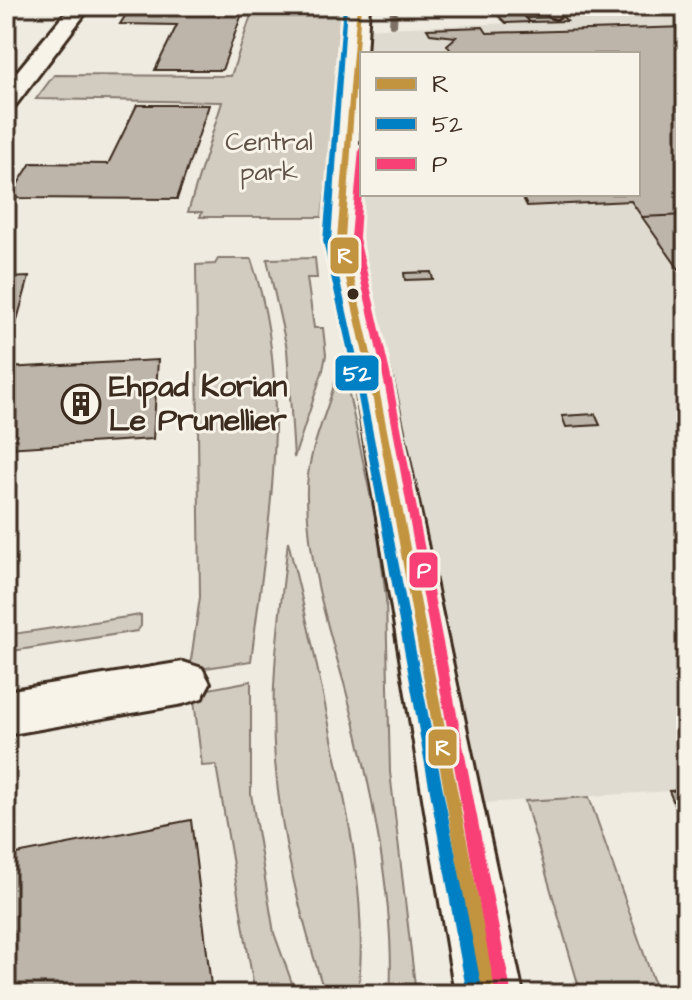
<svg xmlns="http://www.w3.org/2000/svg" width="692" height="1000" font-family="'Architects Daughter',sans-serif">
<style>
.built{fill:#e0dbd0;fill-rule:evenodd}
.green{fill:#d1cbc0;stroke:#867a6f;stroke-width:2}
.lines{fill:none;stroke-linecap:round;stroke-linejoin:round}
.stream{fill:#7e7266;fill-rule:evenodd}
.building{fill:#bdb5aa;stroke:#3b2a1e;stroke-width:2}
.minor-casing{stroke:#3b2a1e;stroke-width:6}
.minor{fill:#f7f3e8;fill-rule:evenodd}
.bus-1-casing{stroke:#f7f3e8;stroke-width:6}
.bus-2-casing{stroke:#f7f3e8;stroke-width:6}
.bus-3-casing{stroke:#f7f3e8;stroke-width:6}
.bus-1{fill:#c3943f;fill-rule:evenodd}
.bus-2{fill:#0080c4;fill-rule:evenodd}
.bus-3{fill:#f94076;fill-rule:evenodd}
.bus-dot{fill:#3b2a1e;stroke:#f7f3e8;stroke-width:3}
.labels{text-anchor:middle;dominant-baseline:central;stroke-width:6;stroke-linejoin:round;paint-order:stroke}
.far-park-label{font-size:26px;fill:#605246;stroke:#f7f3e8}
.poi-label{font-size:30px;font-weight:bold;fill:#3b2a1e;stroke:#f7f3e8;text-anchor:start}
.line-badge{stroke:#f7f3e8;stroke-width:3}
.badge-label{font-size:22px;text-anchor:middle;font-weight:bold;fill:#fff}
</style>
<rect width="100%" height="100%" fill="#efebe0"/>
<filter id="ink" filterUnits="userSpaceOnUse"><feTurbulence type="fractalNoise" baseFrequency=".0125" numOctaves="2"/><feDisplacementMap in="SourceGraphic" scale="16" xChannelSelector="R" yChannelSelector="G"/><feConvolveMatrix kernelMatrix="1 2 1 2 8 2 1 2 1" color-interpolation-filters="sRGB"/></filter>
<g filter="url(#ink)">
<path class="built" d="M667,12L676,21L686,20V790L452,805L344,261L357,29L566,21L565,18L585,17L584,15ZM362,54H638V194H362Z"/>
<path class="green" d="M254,6H348L322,217H200L202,212H188L222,102L36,99L54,75L231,76Z
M315,258L317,278H307L314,328H323L326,355L323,370L294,458L287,349L267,259Z
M218,259H251C296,388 267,530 251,661L193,670L191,660L200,597L196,265L215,264Z
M341,356L378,532L386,599L390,772L416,994H390C396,905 369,774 345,687C327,624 308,563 307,497C305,447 334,404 341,356Z
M288,541C304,606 319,673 332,739C350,822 368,908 358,994H325C301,918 281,841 275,761C269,687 280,614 288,541Z
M141,615V626L137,631L6,652V635Z
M251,681V794L274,933L296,994H255L216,765L202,766L193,692Z
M589,797L658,994H581L525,801Z"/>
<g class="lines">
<path class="stream" d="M390,6H398L397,26L393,28L389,26Z"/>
</g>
<path class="building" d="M6,7H22L6,24Z
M131,7H142L244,8L222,70H155L177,25L120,24Z
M516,7L530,22L506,23L490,8Z
M563,17L567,21L530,22L526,18Z
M483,27L487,33L686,27V215L642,217L631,201L527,206L521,194H638V54H453L447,45L456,37L430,34L427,29Z
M137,105H209L177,199L9,198L31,163L108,164Z
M686,215V279L642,217Z
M431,272L433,279L405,280L404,273Z
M29,277L14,331H6V278Z
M158,360L153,439L6,448V368Z
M595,414L600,425L566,427L562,416Z
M686,790V832L669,791Z
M191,820L212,994H6V856Z"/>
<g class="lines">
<g class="minor-casing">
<path id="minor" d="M71,6H91L15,106L6,108V85Z
M349,6H369L366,54H362L356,239L394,389L523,994H455L356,389L326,239Z
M539,6H561L566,12L556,18L549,16Z
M183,662L202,668L210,683L202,698L183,704L6,735V691Z"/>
</g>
<use href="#minor" class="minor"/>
<g class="bus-1-casing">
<path id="bus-1" d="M357,6H361L345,239L379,389L497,994H481L371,389L337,239Z"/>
</g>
<g class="bus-2-casing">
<path id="bus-2" d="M343,6H347L331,241L365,392L483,994H467L357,392L323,241Z"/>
</g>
<g class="bus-3-casing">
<path id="bus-3" d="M362,147V190L359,238L393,386L511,991L510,994H496L495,991L385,386L351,238L359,149Z"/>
</g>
<use href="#bus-1" class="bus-1"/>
<use href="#bus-2" class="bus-2"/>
<use href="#bus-3" class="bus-3"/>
</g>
</g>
<defs>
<g id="building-ring" transform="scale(2)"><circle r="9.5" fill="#f7f3e8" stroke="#3b2a1e" stroke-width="1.5"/><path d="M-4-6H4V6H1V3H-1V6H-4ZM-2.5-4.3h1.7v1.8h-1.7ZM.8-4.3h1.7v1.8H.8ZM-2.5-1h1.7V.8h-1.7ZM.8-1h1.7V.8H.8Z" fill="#3b2a1e"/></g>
</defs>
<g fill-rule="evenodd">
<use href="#building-ring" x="81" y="404"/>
</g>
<circle class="bus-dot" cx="353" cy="294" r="7"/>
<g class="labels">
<g class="far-park-label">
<text x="269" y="142">Central<tspan x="269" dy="30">park</tspan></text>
</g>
<g class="poi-label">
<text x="109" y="387">Ehpad Korian<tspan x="109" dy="34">Le Prunellier</tspan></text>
</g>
</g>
<g class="line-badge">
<rect x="329" y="236" width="31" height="39" rx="8" fill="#c3943f"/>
<rect x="334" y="354" width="46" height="38" rx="8" fill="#0080c4"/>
<rect x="408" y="551" width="31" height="38" rx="8" fill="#f94076"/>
<rect x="427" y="728" width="31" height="39" rx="8" fill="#c3943f"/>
</g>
<g class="badge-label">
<text x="345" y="263">R</text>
<text x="357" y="381">52</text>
<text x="424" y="578">P</text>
<text x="443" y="755">R</text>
</g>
<rect width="692" height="1000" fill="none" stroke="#f7f3e8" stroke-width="32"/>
<rect x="16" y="16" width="660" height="968" fill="none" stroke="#3b2a1e" stroke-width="3" filter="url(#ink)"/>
<rect x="360" y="52" width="280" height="144" fill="#f7f3e8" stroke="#aca397" stroke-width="2"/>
<rect x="376" y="78" width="40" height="12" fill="#c3943f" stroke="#aca397" stroke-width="2"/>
<text x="432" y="92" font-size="24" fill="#3b2a1e">R</text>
<rect x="376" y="118" width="40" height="12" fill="#0080c4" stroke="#aca397" stroke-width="2"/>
<text x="432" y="132" font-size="24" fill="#3b2a1e">52</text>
<rect x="376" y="158" width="40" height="12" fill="#f94076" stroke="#aca397" stroke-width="2"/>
<text x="432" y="172" font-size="24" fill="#3b2a1e">P</text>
</svg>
